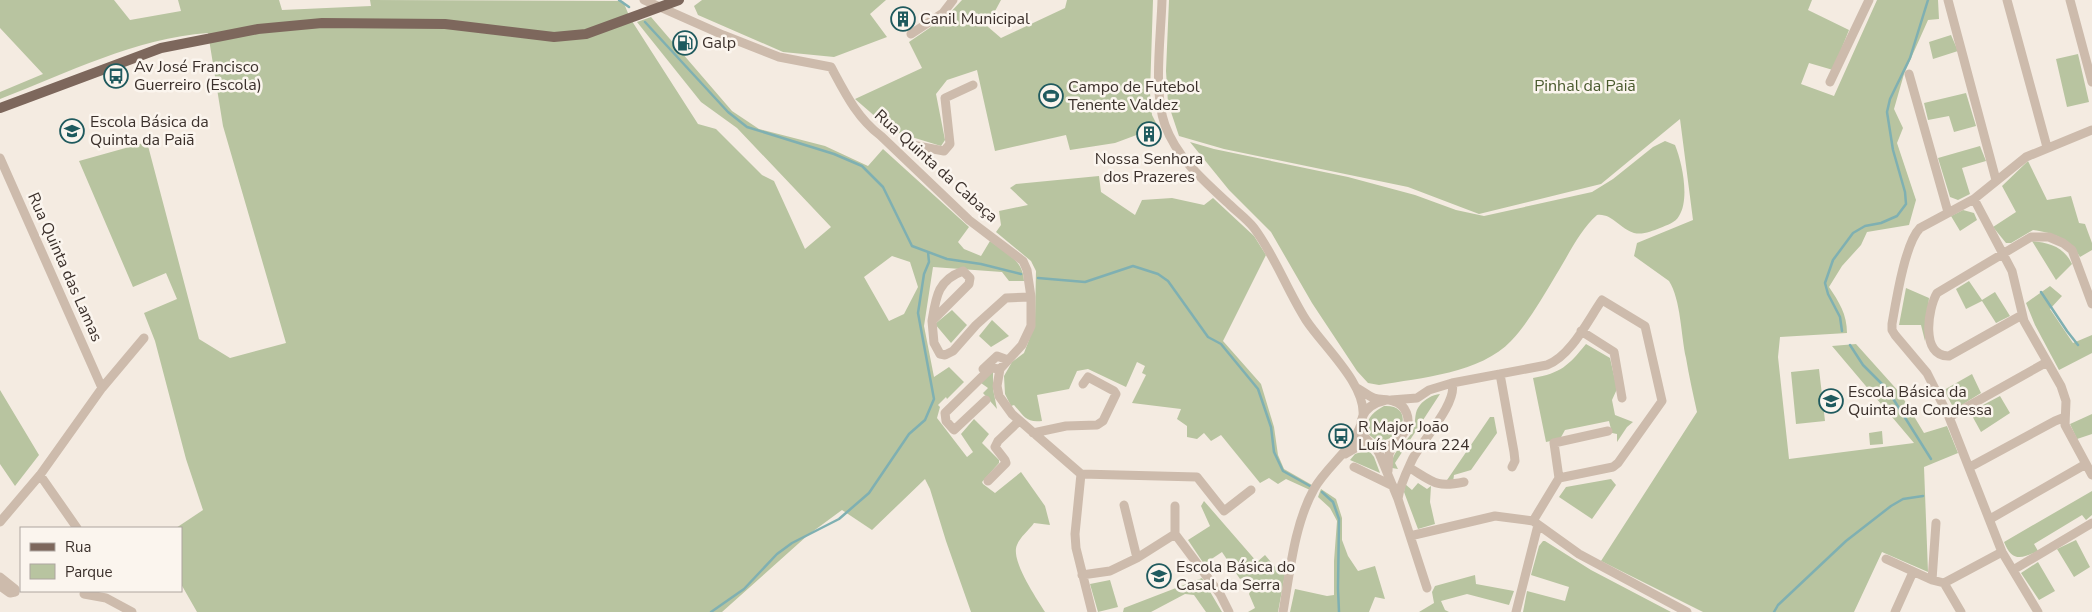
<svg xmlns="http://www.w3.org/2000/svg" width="2092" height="612" font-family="'Nunito Sans',sans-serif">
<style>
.green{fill:#b8c4a0;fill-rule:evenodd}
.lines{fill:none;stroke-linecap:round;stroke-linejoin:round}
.stream{stroke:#7fb0b2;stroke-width:2.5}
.minor{stroke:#cdbbac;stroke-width:9}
.major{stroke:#7d675c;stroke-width:10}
.labels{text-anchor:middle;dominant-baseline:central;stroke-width:5;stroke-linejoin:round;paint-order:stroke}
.poi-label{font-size:16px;fill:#3b302b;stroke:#fbf5ee;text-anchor:start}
.park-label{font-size:16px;fill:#4a5a2e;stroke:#fbf5ee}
.street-label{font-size:16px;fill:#3b302b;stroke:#fbf5ee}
</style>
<rect width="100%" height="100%" fill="#f4ebe1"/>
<path class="green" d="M0,0H114L130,20L181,11L178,0H279L282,10L371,6L370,0L623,1L630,18L698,124L716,129L762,175L774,181L805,249L831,227L737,128L701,102L637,22L651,17L732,111L759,129L825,146L868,166L883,149L969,227L958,242L964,249L981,256L990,241C1006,253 1023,260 1024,281H1009L1002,272L933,267L924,326L934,377L949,367L964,382L947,399L946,397L938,405L940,407L937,418L967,457L973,452L961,434L974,419L989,434L982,443L999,460V463L982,482L983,484L995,493L1021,472L1045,506L1050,525L1034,523C1029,530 1020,537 1017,545C1010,560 1037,599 1045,612H971L946,541L930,489L925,479L872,530L842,510L808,535L722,612H197L181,584V528H176L203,510L186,459L155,341L144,313L177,299L166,273L133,287L79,161L147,142L199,339L230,358L286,343L223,126L208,33C136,38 67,73 0,99V92L43,74L0,28ZM892,256L910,262L918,287L904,314L889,321L864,277Z
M702,0H886L870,14L887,37L834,57L783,52L698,15L694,6Z
M962,0H1001L987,26L1001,38L1065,8L1067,0H1153L1150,93L1152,115L1160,131L1142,133L1115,143L1070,150L1066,135L995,151L977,70L947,80L936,94L945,140L941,146L892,131L855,99L922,68L909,42L947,16Z
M1169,0H1812L1808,10L1849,30L1833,70L1809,63L1801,84L1834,96L1877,0H1938L1939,19L1928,20L1904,74L1894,109L1903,128L1897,143L1916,200L1909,225L1867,232L1861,245L1842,266L1829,287C1839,302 1847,314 1847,333L1780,337L1778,357L1789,459L1914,443L1832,346L1856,344L1900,393L1924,433L1947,426L1958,453L1924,467L1928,572L1882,552L1854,612H1703L1601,561L1697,412C1693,394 1689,376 1686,358C1681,336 1681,300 1669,281L1634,256L1637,243L1693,220L1680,119L1601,184L1479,214L1408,187L1224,149L1179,136L1168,103L1166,71Z
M1951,35L1958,51L1933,59L1929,42Z
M2078,54L2089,102L2067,107L2056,59Z
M1966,93L1976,126L1954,132L1949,116L1928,120L1924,103Z
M1665,141L1675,145C1682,162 1690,199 1679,216C1675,223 1667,225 1660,228C1652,231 1643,235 1634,233C1620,229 1612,213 1597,215C1579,231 1568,256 1556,275C1542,298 1529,322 1511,341C1481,373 1420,378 1379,385L1368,383L1357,371L1312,303L1271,232L1229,190L1190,142L1214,149L1348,177L1415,195L1456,210L1484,216L1592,192L1613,179L1653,147Z
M1980,146L1986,161L1962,168L1970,194L1958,200L1950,197L1938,158Z
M2028,161L2047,200L2071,196L2079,223L2085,224L2092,243V250L2080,257C2069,238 2054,233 2033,230L2011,243H2006L1993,227L2016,212L2002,186Z
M1099,176L1101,192L1135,215L1142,200L1172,198L1204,205L1213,198L1254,236L1266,255L1223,341L1261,384L1274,427L1278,455L1284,469L1312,485L1310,490L1286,479L1278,484L1269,478L1260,483L1221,435L1211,441L1204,433L1197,439L1187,437V426L1177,419L1181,409L1132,403L1146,375L1142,373L1145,366L1137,362L1126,387L1088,369L1077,371L1069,389L1037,395L1042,421C1026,423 1024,416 1014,405L1011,406L1005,394L1004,376L1012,362L1024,353L1029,340L1035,319L1036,271L1031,261L996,232L1001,225L999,211L1028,205L1010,188L1016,184Z
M1963,210L1974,213L1977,220L1960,231L1951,216Z
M2032,241C2050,243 2064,247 2072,264L2056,280Z
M1969,281L1982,300L1995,292L2010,316L1996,323L1982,301L1966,309L1956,289Z
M2050,286L2062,296L2050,309L2073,343L2092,335V353L2059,370L2035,325L2026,303Z
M1906,288L1929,298L1925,341L1921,325H1899Z
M952,310L967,325L951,343L935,324Z
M992,320L1009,336L991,347L979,336Z
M1586,344L1610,358L1617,389L1612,400L1615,415L1633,422L1627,427L1617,442V434L1612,433L1609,421L1565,430L1560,439L1546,442L1533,378C1561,373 1568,366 1586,344Z
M1819,369L1825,421L1796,424L1791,372Z
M992,372H993V389L997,409L983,393L988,388L981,383Z
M1972,374L1981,393L1957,408L1953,407L1944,390Z
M0,390L39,455L15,486L0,464Z
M1440,394L1395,463L1398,469L1392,468C1390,450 1408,444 1414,428C1416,419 1414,412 1420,405C1425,399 1432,395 1440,394Z
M2000,396L2010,413L1981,432L1970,412Z
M1384,406C1415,404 1404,442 1377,441L1368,434C1364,420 1373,412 1384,406Z
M2092,414V434L2077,439L2070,424Z
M1490,417H1494L1497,433L1471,470L1454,475L1453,482L1445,483Z
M1882,431L1883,444L1870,445L1869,433Z
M1361,452H1370L1374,457L1380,473L1350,460L1355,454Z
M1611,479L1616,485L1592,519L1559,497L1566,487Z
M1418,483L1427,489L1431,486L1430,502L1435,524L1418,529L1404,492L1405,484L1412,490Z
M1321,489L1336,499L1342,518V540L1348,556L1358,571L1375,566L1385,599L1375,597L1369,612H1290L1295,589L1327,596L1334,595V561L1337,521L1330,508L1318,497Z
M2092,491V515L2086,520L2082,515L2034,544L2038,551C2021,559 2012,562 2004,542Z
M1204,501L1257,562L1265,555L1276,568L1286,569L1278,612H1248L1255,608L1249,594L1251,589L1245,577L1240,579L1222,552L1204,564L1188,540L1210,526L1201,506Z
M2076,540L2090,567L2074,577L2057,549Z
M1543,541H1545L1591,570L1671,612H1523L1527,591L1565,601L1569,587L1531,575L1539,546Z
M2038,562L2055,591L2039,600L2021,573Z
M1475,575L1476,584L1514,591L1509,605L1467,594L1441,601L1445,610L1449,612H1419L1434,603L1432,592L1435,586Z
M1202,578L1222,612H1206L1194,595L1185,594L1151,612H1123L1124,608Z
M1110,580L1118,607L1098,612L1090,584Z"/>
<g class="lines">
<path class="stream" d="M619,0L629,7
M645,22L728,112L747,127L834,154L862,166L883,187L912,246L947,259L981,264L1021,274
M1038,278L1085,282L1133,266L1158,274L1168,281L1208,337L1221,344L1258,389L1271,427L1274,452L1283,471L1310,486
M2041,292L2067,331L2078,345
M1842,331L1840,317L1828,294L1825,283L1833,260L1853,233L1865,226L1881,223L1897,216L1906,204L1905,192L1893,150L1887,112L1890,99L1910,58L1928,0
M1850,345L1863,365L1887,389L1931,459
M1322,492L1333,502L1339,519L1338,588L1339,612
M711,612L744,589L777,554L792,543L839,519L869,493L909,434L925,420L934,399L918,313L924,274L929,262L928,252
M1774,612L1778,605L1846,541L1891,506L1903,499L1923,496"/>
<path class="minor" d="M644,0L723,35L779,57L831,67C845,93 857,118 881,136L969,220L1023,261L1027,270L1031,297V326L1022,345L1000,369L997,386L999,396L1012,414L1081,474
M1162,0C1161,36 1153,92 1165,125C1177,158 1204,181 1229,204C1237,212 1247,219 1254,228C1275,256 1287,290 1306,320C1323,346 1366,384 1363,416
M1948,0L1996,180
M2007,0L2047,147
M2070,0L2092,82
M911,34L943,13L953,0
M1909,74L1948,212
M1830,82L1869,0
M912,145L944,151L950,144L945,98L973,85
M0,158L102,388
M1974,199L2012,271L2024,321L2061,386L2066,401L2065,425L2092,475
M2022,315L1949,356C1920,357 1928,308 1937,293L2031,237H2049L2063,243L2072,250L2092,304
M932,321C936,296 938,280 963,271L970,278L969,284L932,321L934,343L940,354L945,355L953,351L976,325L1006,298L1031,297
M1581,331L1614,352L1622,398
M983,369L997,356L1008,360
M1500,374L1514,452L1515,461L1512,467
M1357,388C1363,391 1368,396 1374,398C1380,400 1387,399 1393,401C1406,404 1412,420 1405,431C1377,477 1333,412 1386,400
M986,400L954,430L946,421L945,413L991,368L1000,369
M1391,400L1417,398L1429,390L1452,383L1547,365C1571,356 1588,320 1602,300L1645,326L1662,401L1618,463L1613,467L1559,478L1533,521L1495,516L1410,536
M1949,417L2047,362
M1033,433L1066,426L1097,425L1103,421L1116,394L1114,391L1088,377L1083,384
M1374,445L1379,453L1398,499L1427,588
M1345,454L1357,447L1370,443
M1354,467L1393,486
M1970,467L2055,421L2065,417
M1410,468C1433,482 1436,488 1464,482
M1388,471L1389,454L1395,442
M1081,474L1197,477L1224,511L1251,490
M1081,474L1075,534L1076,548L1092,612
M40,475L77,528
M1559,478L1554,443L1608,431
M988,481L1006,463L1005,460L995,447L998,441L1019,421
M1398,499C1400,484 1407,471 1413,458C1423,440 1458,402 1452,383
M1124,505L1137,558
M1175,506V534L1220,594L1229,612
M1990,519L2086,464
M1533,521L1579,554L1687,612
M0,522L40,475L102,388L144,338
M1886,559L1932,580L1944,583L2002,552
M2013,570L2092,523
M1082,575L1110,571L1137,558L1175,534
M0,577L15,589V592L10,593L0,586
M1932,580L1936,523
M1944,583L1961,612
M84,594L106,598L132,612
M1283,612C1290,572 1294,525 1314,489C1327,466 1353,449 1361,424
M1516,612L1538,525
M1895,612L1913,572
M2038,612L2002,552L1949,417L1927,373L1895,335L1892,330V324C1896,301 1905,243 1920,228L1974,199L2026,157L2092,130"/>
<path class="major" d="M0,108L161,48L258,29L322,23L445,24L554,37L586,34L679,0"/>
</g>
<defs>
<g id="building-ring" transform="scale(1.25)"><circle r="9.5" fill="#fbf5ee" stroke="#1f5a5e" stroke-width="1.5"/><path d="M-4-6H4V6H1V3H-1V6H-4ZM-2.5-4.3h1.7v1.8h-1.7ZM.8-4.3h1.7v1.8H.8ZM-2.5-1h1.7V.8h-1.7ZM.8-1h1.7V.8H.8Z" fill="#1f5a5e"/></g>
<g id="fuel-ring" transform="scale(1.25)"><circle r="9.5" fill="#fbf5ee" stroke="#1f5a5e" stroke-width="1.5"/><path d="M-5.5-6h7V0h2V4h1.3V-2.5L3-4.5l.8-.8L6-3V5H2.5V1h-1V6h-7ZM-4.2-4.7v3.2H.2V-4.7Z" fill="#1f5a5e"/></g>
<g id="bus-ring" transform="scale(1.25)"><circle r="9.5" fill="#fbf5ee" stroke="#1f5a5e" stroke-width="1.5"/><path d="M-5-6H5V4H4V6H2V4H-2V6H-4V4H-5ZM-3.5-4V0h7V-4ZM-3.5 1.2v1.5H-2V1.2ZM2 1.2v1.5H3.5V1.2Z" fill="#1f5a5e"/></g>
<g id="stadium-ring" transform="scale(1.25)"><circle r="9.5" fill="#fbf5ee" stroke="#1f5a5e" stroke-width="1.5"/><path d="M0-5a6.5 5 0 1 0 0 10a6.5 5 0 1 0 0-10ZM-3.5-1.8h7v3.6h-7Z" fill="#1f5a5e"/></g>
<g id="school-ring" transform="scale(1.25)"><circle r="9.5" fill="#fbf5ee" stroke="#1f5a5e" stroke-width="1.5"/><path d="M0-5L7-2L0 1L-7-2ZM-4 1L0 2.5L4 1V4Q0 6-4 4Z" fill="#1f5a5e"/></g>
</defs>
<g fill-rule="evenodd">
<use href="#building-ring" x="903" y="19"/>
<use href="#fuel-ring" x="685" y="43"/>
<use href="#bus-ring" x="116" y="76"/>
<use href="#stadium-ring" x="1051" y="96"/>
<use href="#school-ring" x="72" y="131"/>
<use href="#building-ring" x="1149" y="134"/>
<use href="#school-ring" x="1831" y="401"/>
<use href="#bus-ring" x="1341" y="436"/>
<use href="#school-ring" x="1159" y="576"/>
</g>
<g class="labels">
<g class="poi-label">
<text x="920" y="19">Canil Municipal</text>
<text x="702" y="43">Galp</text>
<text x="134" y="67">Av José Francisco<tspan x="134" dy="18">Guerreiro (Escola)</tspan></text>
<text x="1068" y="87">Campo de Futebol<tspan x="1068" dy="18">Tenente Valdez</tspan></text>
<text x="90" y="122">Escola Básica da<tspan x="90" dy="18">Quinta da Paiã</tspan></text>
<text x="1149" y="159" text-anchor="middle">Nossa Senhora<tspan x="1149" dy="18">dos Prazeres</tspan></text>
<text x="1848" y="392">Escola Básica da<tspan x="1848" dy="18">Quinta da Condessa</tspan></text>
<text x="1358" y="427">R Major João<tspan x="1358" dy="18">Luís Moura 224</tspan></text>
<text x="1176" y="567">Escola Básica do<tspan x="1176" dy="18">Casal da Serra</tspan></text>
</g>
<g class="park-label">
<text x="1585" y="86">Pinhal da Paiã</text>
</g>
<g class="street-label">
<text transform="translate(936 166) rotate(42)">Rua Quinta da Cabaça</text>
<text transform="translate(65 267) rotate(66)">Rua Quinta das Lamas</text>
</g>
</g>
<rect x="20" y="527" width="162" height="65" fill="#fbf5ee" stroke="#aea6a0"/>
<rect x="30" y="543" width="25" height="8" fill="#7d675c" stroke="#aea6a0"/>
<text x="65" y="552" font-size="15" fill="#3b302b">Rua</text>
<rect x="30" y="564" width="25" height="15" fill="#b8c4a0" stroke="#aea6a0"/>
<text x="65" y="577" font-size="15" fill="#3b302b">Parque</text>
</svg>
